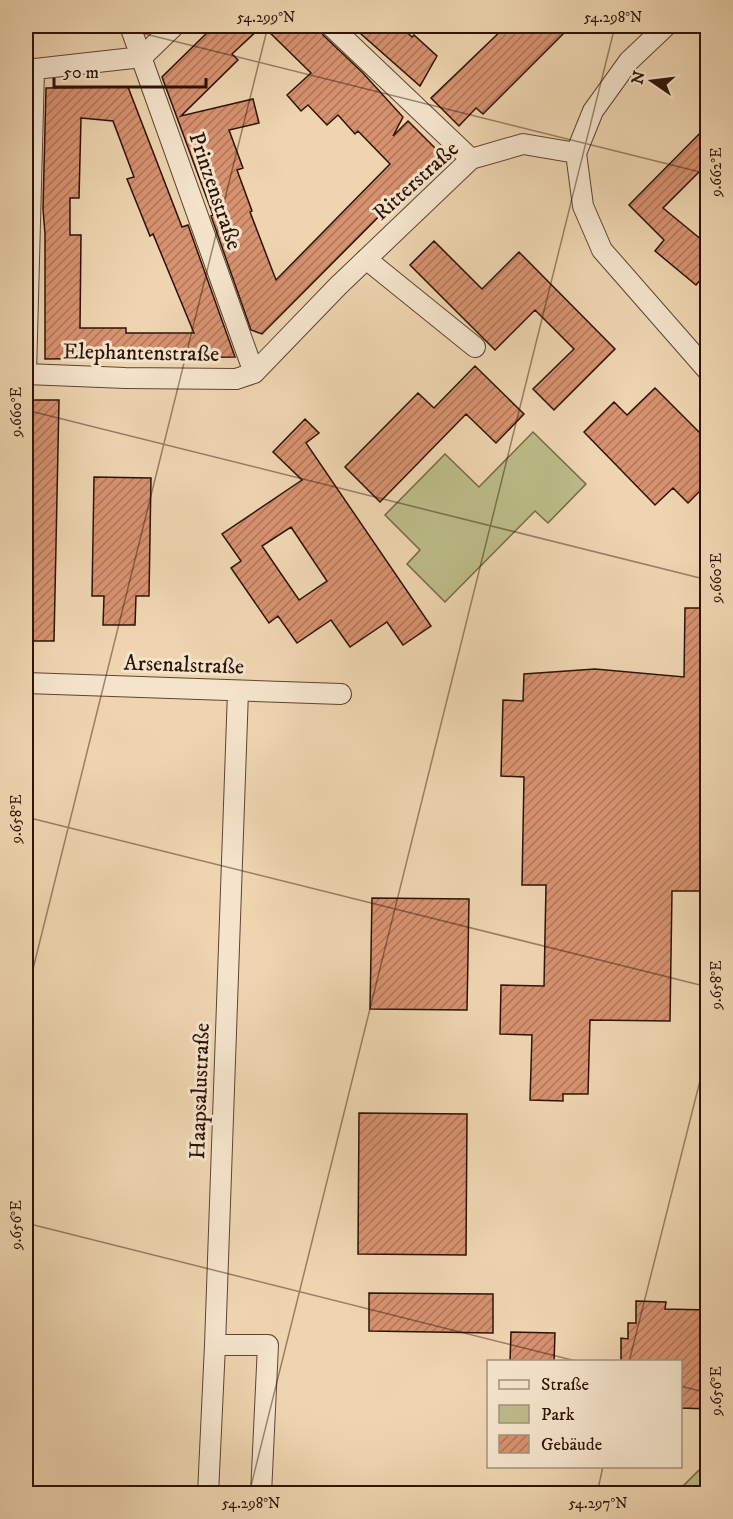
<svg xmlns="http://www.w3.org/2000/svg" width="733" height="1519" font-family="'IM FELL DW Pica',serif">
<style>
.green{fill:#bcbc88;stroke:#756848;stroke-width:1.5}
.building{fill:url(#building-hatch);stroke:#2e1307;stroke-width:1.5;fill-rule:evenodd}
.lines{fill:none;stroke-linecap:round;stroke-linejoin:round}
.minor-casing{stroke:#5e4431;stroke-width:22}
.minor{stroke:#f4e4cc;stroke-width:20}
.ticks{fill:none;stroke:#2e1307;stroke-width:1.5;stroke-opacity:0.45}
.labels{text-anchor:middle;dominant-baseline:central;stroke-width:6;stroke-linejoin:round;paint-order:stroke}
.street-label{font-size:22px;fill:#2e1307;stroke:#f4e4cc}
.neatline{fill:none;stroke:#2e1307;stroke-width:2}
.ticks-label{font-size:15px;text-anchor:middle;fill:#2e1307}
</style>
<defs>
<pattern id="building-hatch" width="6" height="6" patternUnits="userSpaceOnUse" patternTransform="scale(1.5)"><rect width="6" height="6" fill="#d79270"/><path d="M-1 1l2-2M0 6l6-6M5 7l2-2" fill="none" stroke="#af765a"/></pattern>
</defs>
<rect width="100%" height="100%" fill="#eed5b0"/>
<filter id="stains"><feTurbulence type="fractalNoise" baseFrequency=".00333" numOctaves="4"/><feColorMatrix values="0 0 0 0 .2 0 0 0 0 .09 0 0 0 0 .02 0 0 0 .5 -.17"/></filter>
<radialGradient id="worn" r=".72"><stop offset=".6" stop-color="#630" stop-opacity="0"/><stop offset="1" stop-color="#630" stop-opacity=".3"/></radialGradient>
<path class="green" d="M533,432L586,484L548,523L535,511L445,602L407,564L420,550L385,515L445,454L479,487Z
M707,1462V1493H665L683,1486Z"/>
<path class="building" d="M214,26H262L232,54L238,60L181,116L253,99L259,123L229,130L243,168L237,170L252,211L250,212L276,280L390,164L358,131L355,134L338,115L327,125L308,105L301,111L287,95L311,73L263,26H319L323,35L362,72L403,117L393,136L408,121L441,154L262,334L251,330L211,216L213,215L162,77Z
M352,26H400L412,37L414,35L437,56L420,86Z
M506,26H571L483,114L476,108L459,126L431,98Z
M128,87L182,227L188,225L235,357L45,359V234L43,209L46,88ZM81,118L113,121L134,177L127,179L150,236L153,234L194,333H126V328H80L81,235H70V198H79Z
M708,125V163L663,208L708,245V271L696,285L655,251L664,240L629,205Z
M434,241L482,289L519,252L615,349L554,410L533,389L574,349L535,310L495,350L410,265Z
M475,366L524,414L496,443L466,414L380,502L345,467L418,393L434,408Z
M655,388L708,441V483L688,503L673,488L655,505L584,432L614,402L627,415Z
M26,400H59L54,641H26Z
M305,419L319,433L306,443L431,626L403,645L387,622L350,647L331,620L297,643L278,616L269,623L231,568L241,561L222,534L302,480L273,452ZM291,527L327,581L299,600L262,546Z
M94,477L151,478L149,596H136L135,625H103L104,596H92Z
M685,608H708V891H672L670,1021L590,1020L588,1094H563V1101L530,1100L532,1035L500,1034L501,985L544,986L546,885H522L524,777L501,776L503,700L523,701L524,674L595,669L684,677Z
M372,898L469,899L467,1010L370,1009Z
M359,1113L467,1114L466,1255L358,1254Z
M369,1293L493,1294V1333L369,1331Z
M636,1301L666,1302L665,1309L708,1310V1409L681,1408V1362H621V1338L628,1339V1323H636Z
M511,1332L555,1333L554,1362H510Z"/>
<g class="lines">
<g class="minor-casing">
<path id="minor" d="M130,26L254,373
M331,26L471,159
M26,70L142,57L174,26
M576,153L583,206L602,250L708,371
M576,153L593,111L629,61L666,26
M366,259L475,347
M26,374L125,378L236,379L254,373L338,286L471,159L523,144L576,153
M26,374L34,70
M26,683L341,694
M215,1345H268L261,1494
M208,1494L215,1345L238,691"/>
</g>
<use href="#minor" class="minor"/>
</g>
<path class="ticks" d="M113,26L708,174M26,410L708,580M26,817L708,987M26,997L268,26M26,1223L580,1362M629,1362L708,1049M680,1386L708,1393M249,1494L615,26M597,1494L603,1466"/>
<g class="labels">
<g class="street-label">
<text transform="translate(416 181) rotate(-42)">Ritterstraße</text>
<text transform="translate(215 191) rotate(71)">Prinzenstraße</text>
<text transform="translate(141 353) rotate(1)">Elephantenstraße</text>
<text transform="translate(184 665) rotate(2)">Arsenalstraße</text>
<text transform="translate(200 1091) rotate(-88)">Haapsalustraße</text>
</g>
</g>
<rect width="733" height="1519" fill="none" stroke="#eed5b0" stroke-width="66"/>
<rect x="487" y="1360" width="195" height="108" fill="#f4e4cc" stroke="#a5907d" stroke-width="1.5"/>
<rect x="499" y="1380" width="30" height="9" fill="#f4e4cc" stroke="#a5907d" stroke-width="1.5"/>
<text x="541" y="1390" font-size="18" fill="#2e1307">Straße</text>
<rect x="499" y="1405" width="30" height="18" fill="#bcbc88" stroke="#a5907d" stroke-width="1.5"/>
<text x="541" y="1420" font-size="18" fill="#2e1307">Park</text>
<rect x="499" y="1435" width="30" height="18" fill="url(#building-hatch)" stroke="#a5907d" stroke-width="1.5"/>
<text x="541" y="1450" font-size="18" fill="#2e1307">Gebäude</text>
<g transform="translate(652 81) rotate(284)" stroke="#f4e4cc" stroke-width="4.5" paint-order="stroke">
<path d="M0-4.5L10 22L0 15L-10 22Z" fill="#2e1307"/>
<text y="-9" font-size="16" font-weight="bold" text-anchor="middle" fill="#2e1307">N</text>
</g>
<path d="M54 78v9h152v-9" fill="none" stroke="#2e1307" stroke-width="3"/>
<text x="63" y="78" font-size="18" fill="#2e1307" stroke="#f4e4cc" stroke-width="4.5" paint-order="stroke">50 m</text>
<rect x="33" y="33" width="667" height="1453" class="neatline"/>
<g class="ticks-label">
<text x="266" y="22">54.299°N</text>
<text x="613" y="22">54.298°N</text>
<text transform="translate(716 172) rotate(-90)" y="5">9.662°E</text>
<text transform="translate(16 412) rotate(-90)" y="5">9.660°E</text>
<text transform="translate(716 578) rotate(-90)" y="5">9.660°E</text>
<text transform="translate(16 819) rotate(-90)" y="5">9.658°E</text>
<text transform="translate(716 985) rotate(-90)" y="5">9.658°E</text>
<text transform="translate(16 1225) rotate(-90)" y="5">9.656°E</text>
<text transform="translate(716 1391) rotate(-90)" y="5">9.656°E</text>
<text x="251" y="1508">54.298°N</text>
<text x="598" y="1508">54.297°N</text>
</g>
<rect width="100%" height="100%" filter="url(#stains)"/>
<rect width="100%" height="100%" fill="url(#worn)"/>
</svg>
